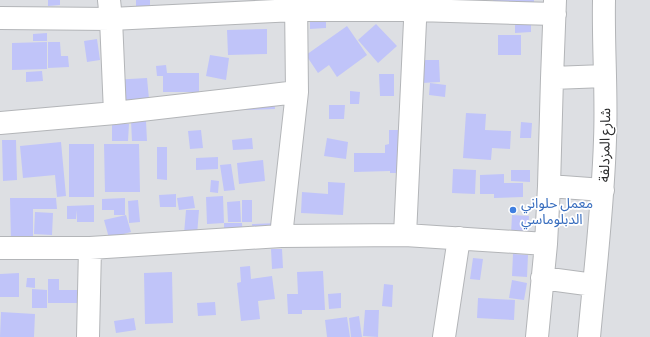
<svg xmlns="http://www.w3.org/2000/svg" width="650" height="337" font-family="Manrope,'Noto Sans Arabic',sans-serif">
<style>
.building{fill:#c0c4f9}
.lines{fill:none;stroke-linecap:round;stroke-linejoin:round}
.minor-casing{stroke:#b3b5b8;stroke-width:24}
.minor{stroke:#fff;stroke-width:22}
.shop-dot{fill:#3f7fe0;stroke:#fff;stroke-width:1.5}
.labels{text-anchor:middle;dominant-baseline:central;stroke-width:3.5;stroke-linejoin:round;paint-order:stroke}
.street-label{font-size:14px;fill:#292a2b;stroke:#fff}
.shop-label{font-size:14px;fill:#366cbe;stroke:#fff;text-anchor:start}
</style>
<rect width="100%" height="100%" fill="#dddfe3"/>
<path class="building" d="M48,0H60V5L48,6Z
M136,0H150V7H136Z
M493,0H534V3H493Z
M310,17H326V28L310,29Z
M515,23H531V32L515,33Z
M376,24L397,46L378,63L358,40Z
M347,26L367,55L337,77L329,65L318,73L306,55Z
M267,29V54L228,55L227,30Z
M47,33V41H33V34Z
M498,35H521V55H498Z
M97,39L100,60L87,62L84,41Z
M47,42V69L12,70V43Z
M48,42H60L61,56H68L69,67L48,68Z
M210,55L229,58L226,80L206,76Z
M421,60H439L440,82L422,83Z
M166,65L167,73H199V92H163V76H157L156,66Z
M42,71L43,81L26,82V72Z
M379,74H394V96H380Z
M147,78L149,99L114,102L112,80Z
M430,83L446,85L445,97L429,95Z
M350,91L360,92L359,104H350Z
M245,99H274L275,109L246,110Z
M329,105H345L344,119H329Z
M466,113L486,114L485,130L511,131L510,149L492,148L491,160L463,158Z
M131,121H146L147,141H132Z
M521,122L532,123L531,138H520Z
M112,124H129L128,141H112Z
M201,130L203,148L190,149L188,131Z
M389,130H401V173H390V171L354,172V153H385V145L389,144Z
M252,138L253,149L233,150L232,140Z
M327,138L348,142L346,159L324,156Z
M2,140H16L17,180L3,181Z
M61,142L66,196L57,197L55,175L23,178L20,146Z
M69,144H94V197H69Z
M104,144H139L140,192H105Z
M157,147H167V180L157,179Z
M218,157V169L196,170V158Z
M263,160L265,181L239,184L237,163Z
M231,164L235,190L224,191L220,165Z
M453,169L476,170L475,194L452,193Z
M511,170H530V182L511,181Z
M504,174V183H523V197L494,198V194H480V175Z
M211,180L219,181L218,193L210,192Z
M328,182L345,183L343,215L301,213L302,192L328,194Z
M176,194V207H160L159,195Z
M193,196L195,208L179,210L177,198Z
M223,196L224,223L207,224L206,197Z
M10,198H56L57,209H33V241H11Z
M125,198V215H114V210H102V199Z
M138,200L140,222L129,223L128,201Z
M242,200H252V222H242Z
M240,201L241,222H228L227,202Z
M94,205V222H77V210L76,219H67V206Z
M186,210H199L197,235L184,234Z
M35,212L53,213L52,235L34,234Z
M126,215L131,232L109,238L104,220Z
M512,215L529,216L528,235L511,234Z
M224,223H242L243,237H224Z
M277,223L253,234L252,224Z
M271,249H282L283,268L272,269Z
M513,254L528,255L527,277L512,276Z
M473,258L483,259L480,280L470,279Z
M250,266L251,279L272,276L275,299L258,301L260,319L241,321L237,283L241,282L240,267Z
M323,271L325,310H302V314H288L287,294H298L297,272Z
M172,272L173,323L145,324L144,273Z
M19,273V297H0V274Z
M27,278H35V288L26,287Z
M48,279H59V290H77V303H48Z
M512,280L527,283L524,300L509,298Z
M384,284L393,285L392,307L382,306Z
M32,289L47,290V308H32Z
M341,293V308L329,309L328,294Z
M478,298L515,300L514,320L477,318Z
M215,302L216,315L198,316L197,303Z
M365,310H379L378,337L363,336Z
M1,312L35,314L34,337H0Z
M359,316L362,337H351L349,318Z
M347,317L350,337H327L325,320Z
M134,318L136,330L116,333L114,321Z"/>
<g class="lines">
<g class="minor-casing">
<path id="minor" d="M109,0L111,19L115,113
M0,18L111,19L296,10H416L555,14
M552,78L605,76
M0,123L115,113L297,92
M549,186L603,190
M405,235L416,0
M281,236L297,92L296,0
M0,248H90L281,236L405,235L546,244
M542,278L594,285
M88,337L90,248
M444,337L459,238
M537,337L546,244L549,186L552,78L555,0
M589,337C595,271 603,206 605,140C607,93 603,47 604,0"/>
</g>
<use href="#minor" class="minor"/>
</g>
<circle class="shop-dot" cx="513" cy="210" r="4"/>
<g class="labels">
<g class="street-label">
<text transform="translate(604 145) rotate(-89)">شارع المزدلفة</text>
</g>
<g class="shop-label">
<text x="521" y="202">معمل حلواني<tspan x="521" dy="16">الدبلوماسي</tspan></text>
</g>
</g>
</svg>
